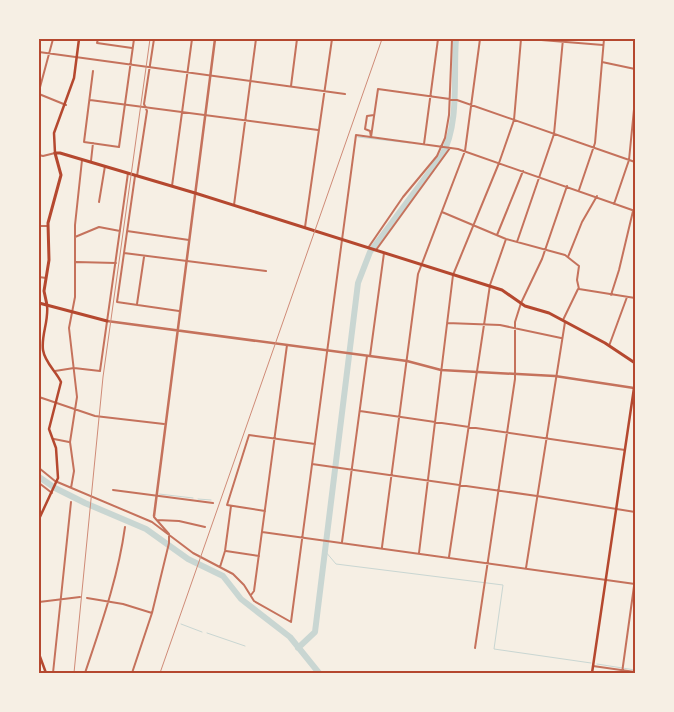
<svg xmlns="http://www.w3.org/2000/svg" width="674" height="712" font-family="'Exo 2',sans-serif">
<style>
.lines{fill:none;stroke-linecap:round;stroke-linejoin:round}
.stream{stroke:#c9d6d2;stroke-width:1}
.river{stroke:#c9d6d2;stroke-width:6}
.minor{stroke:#c5725c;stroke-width:2}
.tertiary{stroke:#c5725c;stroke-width:2.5}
.secondary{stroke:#b5482f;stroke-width:2.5}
.primary{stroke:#b5482f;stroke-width:3}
.rail{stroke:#cf8b77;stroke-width:1}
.neatline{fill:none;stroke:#b5482f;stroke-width:2}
</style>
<rect width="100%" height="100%" fill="#f6efe4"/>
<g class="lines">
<path class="stream" d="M358,137L410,143
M159,494L193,498
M198,499L211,500
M325,551L336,564L503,585L494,649L591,663
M181,624L202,632
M207,633L245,646
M597,664L635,670"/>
<path class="river" d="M39,477L55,488L85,503L146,529L188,559L223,576L241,599L290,637L319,673
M298,648L315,632L358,283L370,252L442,155C460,124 453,74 456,39"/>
<path class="minor" d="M98,39L97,43L132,48
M529,39L603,45
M39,52L345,94
M602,62L635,69
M93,71L84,142L119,147L134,39
M291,86L297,39
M39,91L53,39
M39,94L66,105
M90,100L318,130
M374,115L367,116L365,129L370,131L371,137L378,89L457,100L635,162
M424,144L438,39
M39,155L43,156L55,153
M91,161L93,143
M135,176L117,302L179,311
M137,176L147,111L144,104L154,39
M172,186L192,39
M579,190L595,143L604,39
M99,202L105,166
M614,204L629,160L635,99
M234,205L256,39
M442,212L506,239L565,255L579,266L577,280L579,289
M39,226H47
M305,227L332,39
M127,231L189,240
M497,235L523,171
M75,237L99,227L120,231
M517,242L554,134L563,39
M368,248L403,197L437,156L445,138L449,115L452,39
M376,250L450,148
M124,253L266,271
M568,257L582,222L597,196
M76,262L116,263
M39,277L46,278
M579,289L635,298
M611,295L619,270L633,211
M137,304L144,257
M563,320L578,289
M447,323L500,325L561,338
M609,346L627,297
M370,356L384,253
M55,371L74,368L100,371L128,173
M39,397L95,416L164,424
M360,411L625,450
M54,439L69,442
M312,464L537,496L635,512
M39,468L55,481L152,522L193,553L233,574L244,585L254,601L291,622L356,135L458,149L635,211
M39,483L52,493
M71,488L74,471L70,442L77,397L69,328L75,297V225L82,160
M113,490L213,503
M265,511L227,505L249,435L315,444
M157,520L179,521L205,527
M262,532L635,584
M342,542L367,356
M382,547L418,274L465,151L480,39
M226,551L259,556
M419,553L453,275L499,163L514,120L521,39
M449,557L490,285L506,239
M220,567L225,551L231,506
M526,568L565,322
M251,595L254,591L287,345
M87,598L123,604L152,613
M39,602L80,597
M475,648L515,379V322L521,303L542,259L567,186
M593,666L635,672
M53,673L71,502
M85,673C101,625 118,578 125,527
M132,673L152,613L169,543V534L154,517
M622,673L635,579"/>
<path class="tertiary" d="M107,321L407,361L441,370L555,376L634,388
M154,516L215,39"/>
<path class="secondary" d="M55,153L54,133L74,78L79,39
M39,519L58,478L56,448L49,429L61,382C56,371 45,363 43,350C41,335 49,321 47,305
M39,654L46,673
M592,673L634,388"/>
<path class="primary" d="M39,303L107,321
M47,305L44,291L49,260L48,223L61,175L55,153H60L195,193L502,290L525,306L549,313L605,343L635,363
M635,380V388"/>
<path class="rail" d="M74,673L103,377L150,39
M160,673L382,39"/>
</g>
<rect width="674" height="712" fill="none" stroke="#f6efe4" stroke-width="80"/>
<rect x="40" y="40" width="594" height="632" class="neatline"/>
</svg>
